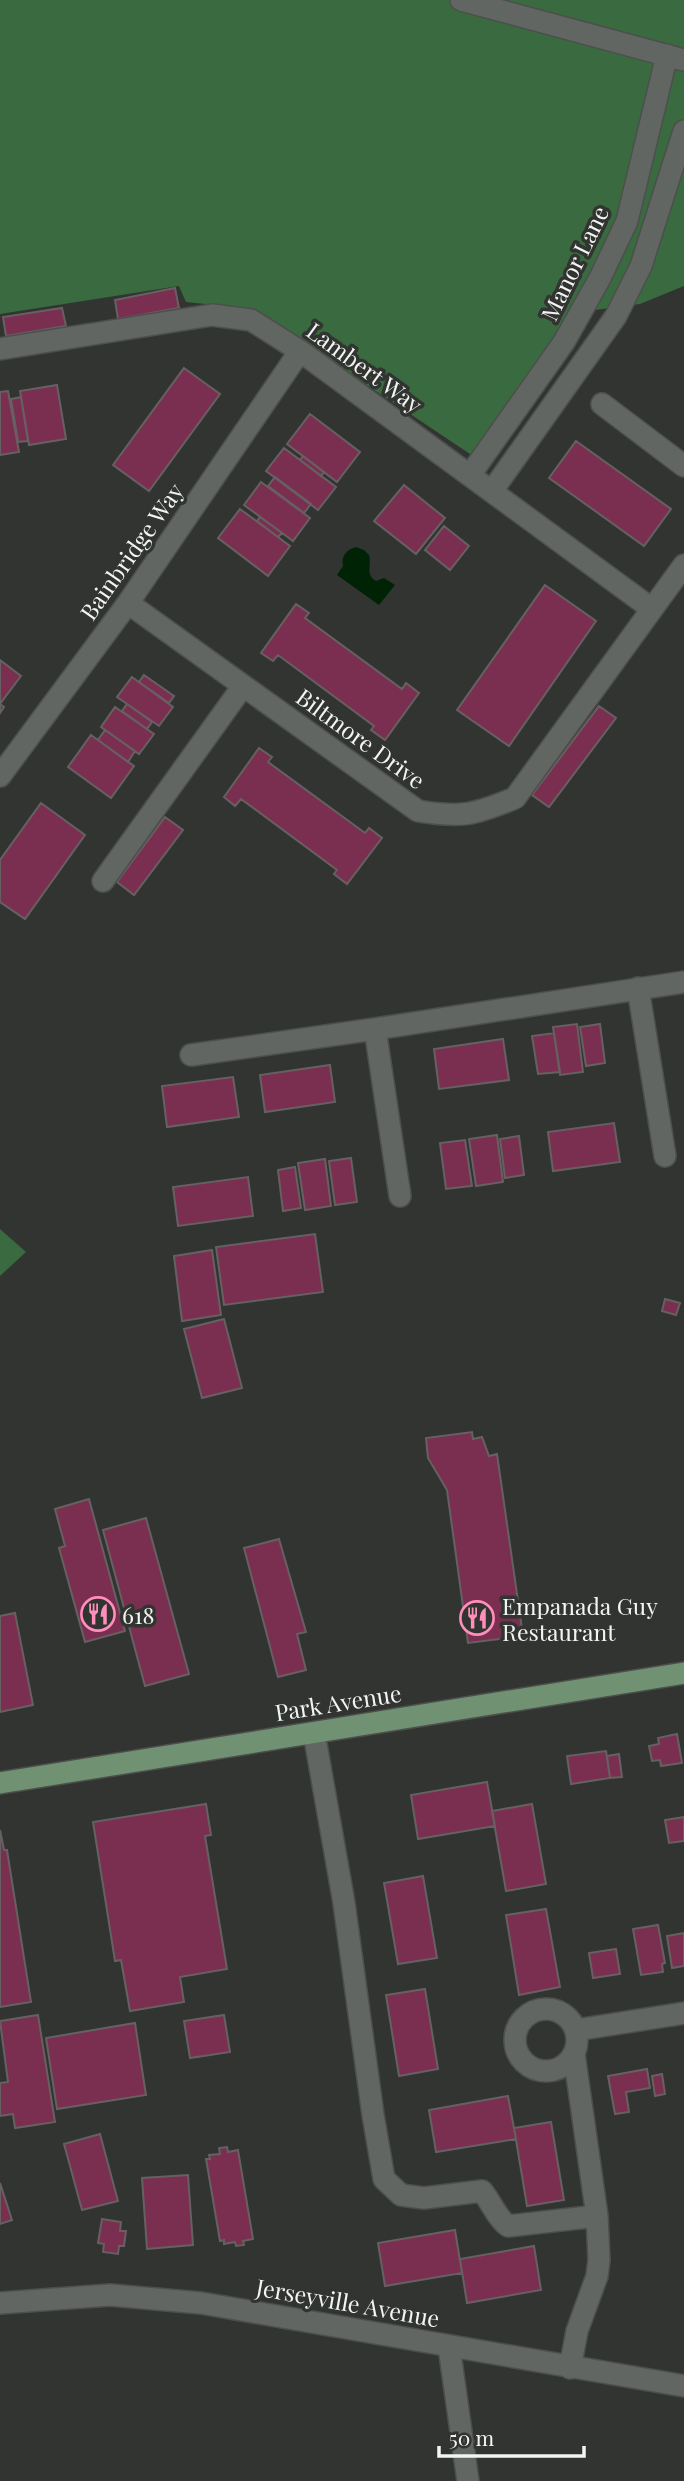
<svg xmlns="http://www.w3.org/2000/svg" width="684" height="2481" font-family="'Playfair Display',serif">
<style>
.green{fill:#3a6a3f}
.water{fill:#002205}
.building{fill:#7b2f50;stroke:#666062;stroke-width:2}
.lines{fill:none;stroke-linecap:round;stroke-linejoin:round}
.minor-casing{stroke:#4d4f4d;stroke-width:24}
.major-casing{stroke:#4d4f4d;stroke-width:24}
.minor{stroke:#626663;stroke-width:21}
.major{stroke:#709273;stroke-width:21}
.labels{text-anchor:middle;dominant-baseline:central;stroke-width:7;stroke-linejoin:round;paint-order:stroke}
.street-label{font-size:23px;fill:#f3f5f3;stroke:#313431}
.poi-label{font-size:23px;fill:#f3f5f3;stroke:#313431;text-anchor:start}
</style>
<rect width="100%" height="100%" fill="#313431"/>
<path class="green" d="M0,0H684V286L640,304L595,310L482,462L253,309L186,302L179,286L0,314Z
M0,1229L26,1252L0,1276Z"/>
<path class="water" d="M356,547L364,550L369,555C372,566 365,575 376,581L384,578L395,585L379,605L337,575L343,566C341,556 346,550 356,547Z"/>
<path class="building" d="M175,288L179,308L118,319L115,300Z
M62,308L66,326L6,336L3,317Z
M184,368L220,394L149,491L113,465Z
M57,385L66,439L29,445L20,391Z
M8,391L19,452L0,455V392Z
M21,397L28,441L18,442L11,399Z
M310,414L360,452L337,482L287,444Z
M576,441L671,509L644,546L549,478Z
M284,448L336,487L318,510L266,471Z
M303,456L324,472L321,476L300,460Z
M275,477L311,504L304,513L268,486Z
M261,482L310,518L293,541L244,505Z
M404,485L445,518L416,554L374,521Z
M240,509L290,546L268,576L218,538Z
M260,517L282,533L278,537L257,521Z
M444,526L469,546L450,570L425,550Z
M545,585L596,621L509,746L457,710Z
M296,604L309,613L305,618L402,689L406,683L419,693L385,740L371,730L374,726L278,655L273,661L261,653Z
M0,660L21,676L0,704L4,707L0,713Z
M144,675L174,696L169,703L139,682Z
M132,677L173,707L159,726L117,697Z
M127,704L152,722L147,729L122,711Z
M599,706L616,718L549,807L532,795Z
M115,707L154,734L139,754L101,727Z
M105,730L135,751L128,762L98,740Z
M91,735L134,766L111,798L68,767Z
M259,748L272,757L268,762L365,833L369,828L382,838L347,884L334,874L337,870L241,799L235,806L224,797Z
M41,803L85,835L25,919L0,902V860Z
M165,817L183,830L134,895L117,882Z
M577,1024L583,1072L560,1075L553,1027Z
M600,1024L605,1063L586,1066L580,1027Z
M554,1033L560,1072L538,1074L532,1036Z
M503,1039L509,1080L439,1089L434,1049Z
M330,1065L335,1102L265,1112L260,1075Z
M233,1077L239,1117L167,1127L162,1086Z
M614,1123L620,1162L553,1171L548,1132Z
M497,1135L503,1182L476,1186L469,1139Z
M519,1136L524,1175L505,1178L500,1139Z
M465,1140L472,1186L446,1189L440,1143Z
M351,1158L357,1202L335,1205L329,1161Z
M325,1159L331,1206L305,1210L298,1163Z
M295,1167L301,1208L283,1211L278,1170Z
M248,1177L253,1216L178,1226L173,1187Z
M315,1234L323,1292L224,1305L216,1247Z
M212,1250L221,1315L182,1321L174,1256Z
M665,1299L680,1303L676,1315L662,1311Z
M224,1319L242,1388L202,1398L184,1329Z
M472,1432L473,1439L482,1437L489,1456L497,1454L523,1636L468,1643L447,1490L428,1458L426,1438Z
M89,1499L125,1631L85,1642L59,1548L65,1546L55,1509Z
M146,1518L189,1674L145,1686L103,1530Z
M279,1539L306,1632L297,1634L306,1670L278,1677L244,1548Z
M15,1613L33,1705L0,1712V1616Z
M677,1734L682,1763L661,1766L660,1760L652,1761L649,1746L659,1744L658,1738Z
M606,1751L610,1778L571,1784L567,1756Z
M619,1754L622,1777L610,1778L607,1756Z
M487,1782L495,1826L418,1839L411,1795Z
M206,1804L211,1835L205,1836L227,1969L180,1977L184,2002L130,2011L121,1960L115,1961L93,1822Z
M532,1804L546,1884L506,1891L492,1811Z
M684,1817V1841L669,1843L665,1820Z
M0,1830L4,1850H7L31,2002L0,2007Z
M423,1876L437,1958L398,1964L384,1883Z
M546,1909L560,1987L519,1995L506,1915Z
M658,1925L665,1963L662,1964L663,1972L641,1975L633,1929Z
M684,1933V1966L672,1968L667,1936Z
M616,1949L620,1974L593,1978L589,1953Z
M425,1989L438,2069L399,2076L386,1995Z
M38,2015L55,2122L15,2128L13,2114L0,2116V2083L8,2082L0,2021Z
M224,2015L230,2052L190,2058L184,2021Z
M135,2023L146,2095L57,2109L46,2038Z
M647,2069L650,2088L626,2092L629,2112L615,2114L608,2076Z
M662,2074L665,2094L655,2096L652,2076Z
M508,2096L516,2139L436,2152L429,2110Z
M551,2122L564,2200L527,2206L514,2128Z
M100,2134L118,2201L82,2210L64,2144Z
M227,2147L228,2152L238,2150L253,2239L243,2241L244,2245L236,2246L235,2242L224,2244V2240L220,2241L206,2159H210L209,2155L220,2154L219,2148Z
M188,2175L193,2245L147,2249L142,2178Z
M0,2183L12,2220L0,2224Z
M102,2219L121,2222L120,2231H126L124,2246H119L118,2254L103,2252L104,2244L98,2243Z
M455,2230L462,2273L385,2286L378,2243Z
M534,2246L541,2290L467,2303L460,2259Z"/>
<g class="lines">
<g class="minor-casing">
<path id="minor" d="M461,0L684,60
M0,349L212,315L251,320L300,351L652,609
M602,404L684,466
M470,475L564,342L600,278L627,221L667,55
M492,491L616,316L641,266L684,131
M128,603L418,811C462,818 474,815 515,798L684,565
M0,776L128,603L300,351
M103,881L243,686
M638,988L665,1156
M375,1029L400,1196
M191,1055L375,1029L684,982
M314,1733L344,1903L373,2115L384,2179L401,2195L424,2198L482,2191C492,2203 496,2217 508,2226L597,2216
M515 2040a31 31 0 1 1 62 0a31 31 0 1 1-62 0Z
M576,2030L684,2013
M0,2303L110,2295L201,2303L684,2386
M449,2347L468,2481
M570,2368L577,2331L597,2276L599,2260L597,2216L574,2054"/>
</g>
<g class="major-casing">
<path id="major" d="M0,1783L684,1673"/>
</g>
<use href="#minor" class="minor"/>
<use href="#major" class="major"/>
</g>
<defs>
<g id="restaurant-ring" transform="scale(1.75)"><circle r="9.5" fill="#313431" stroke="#ff8eba" stroke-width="1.5"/><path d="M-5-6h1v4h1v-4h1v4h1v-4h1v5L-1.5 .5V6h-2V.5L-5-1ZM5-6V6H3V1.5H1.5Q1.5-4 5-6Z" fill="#ff8eba"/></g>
</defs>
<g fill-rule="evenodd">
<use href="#restaurant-ring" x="98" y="1614"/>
<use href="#restaurant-ring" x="477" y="1618"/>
</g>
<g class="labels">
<g class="street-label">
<text transform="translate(574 263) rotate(-64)">Manor Lane</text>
<text transform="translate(365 367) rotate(36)">Lambert Way</text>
<text transform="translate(131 551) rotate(-55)">Bainbridge Way</text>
<text transform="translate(361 738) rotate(36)">Biltmore Drive</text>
<text transform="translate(338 1702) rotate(-9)">Park Avenue</text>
<text transform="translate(348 2302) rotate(10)">Jerseyville Avenue</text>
</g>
<g class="poi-label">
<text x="502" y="1605">Empanada Guy<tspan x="502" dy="26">Restaurant</tspan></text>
<text x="122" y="1614">618</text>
</g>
</g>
<path d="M439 2446v10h145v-10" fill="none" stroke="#f3f5f3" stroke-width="3.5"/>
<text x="449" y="2446" font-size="21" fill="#f3f5f3" stroke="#313431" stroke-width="5" paint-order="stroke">50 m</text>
</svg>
